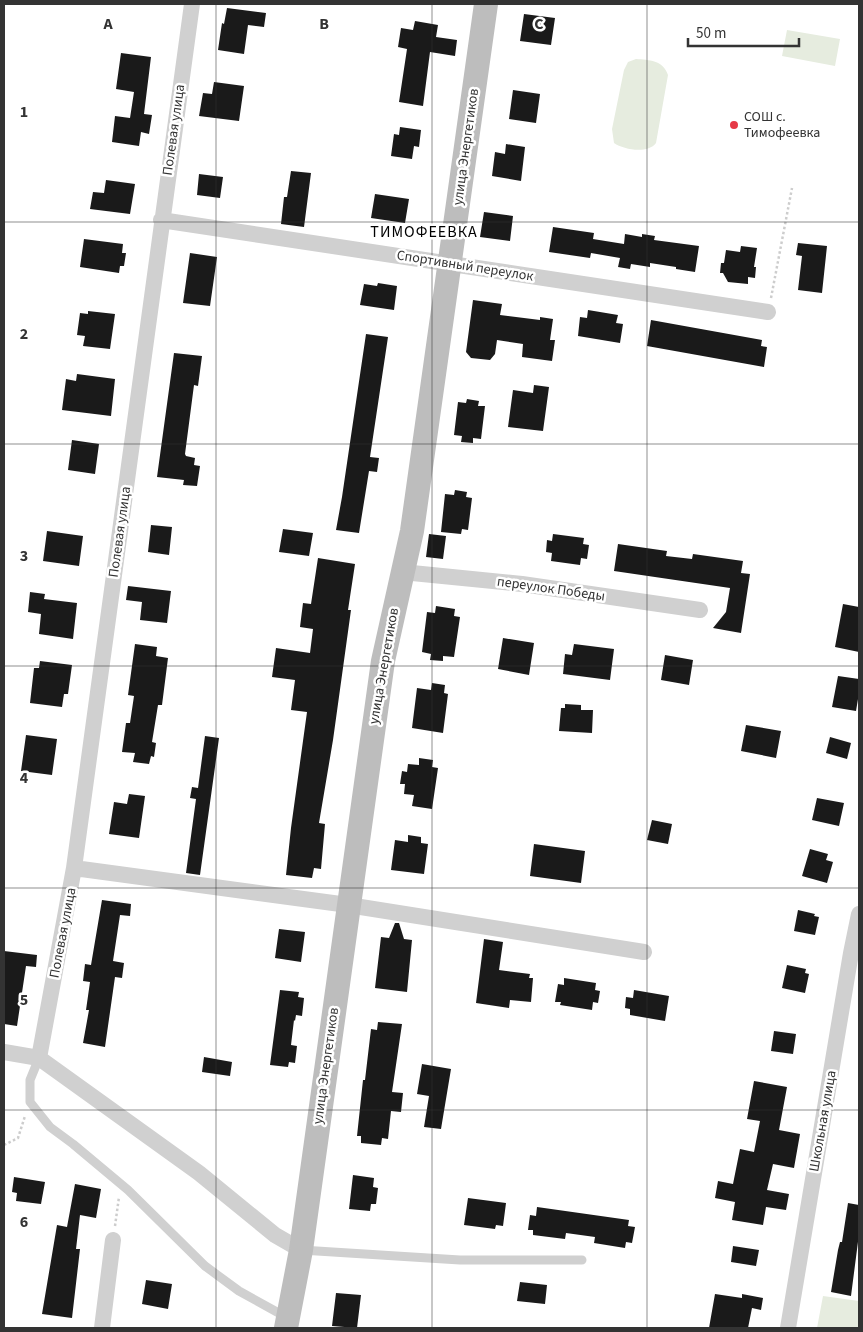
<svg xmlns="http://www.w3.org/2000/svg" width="863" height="1332" font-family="'Source Sans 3',sans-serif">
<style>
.green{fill:#e6ecdf}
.building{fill:#1a1a1a}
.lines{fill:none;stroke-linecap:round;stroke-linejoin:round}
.path{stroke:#cdcdcd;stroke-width:2.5;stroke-dasharray:2.5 2.5;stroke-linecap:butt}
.lane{stroke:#d0d0d0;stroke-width:9}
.street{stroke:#d0d0d0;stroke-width:16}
.secondary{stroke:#bdbdbd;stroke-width:24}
.grid{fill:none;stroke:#333;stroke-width:1;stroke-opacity:0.55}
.poi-dot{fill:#e63946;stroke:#fff;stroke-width:2}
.labels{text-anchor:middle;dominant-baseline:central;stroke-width:5;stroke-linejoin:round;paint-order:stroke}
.poi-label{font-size:14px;fill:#333;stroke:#fff;text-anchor:start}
.street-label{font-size:14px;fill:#333;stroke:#fff}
.quarter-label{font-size:16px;letter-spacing:1px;fill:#000;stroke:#fff}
.grid-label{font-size:16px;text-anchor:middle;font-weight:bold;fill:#333;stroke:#fff;stroke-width:5;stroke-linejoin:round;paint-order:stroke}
</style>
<rect width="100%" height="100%" fill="#fff"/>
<path class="green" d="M787,30L840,39L835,66L782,56Z
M636,59C649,60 663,60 668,75L656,143C648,154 624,150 614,143L612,129L624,70L628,62Z
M823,1296L859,1301V1328H817Z"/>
<path class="building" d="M227,8L266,13L264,27L248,25L244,54L218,50L222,23L224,24Z
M524,14L555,18L551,45L520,41Z
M415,21L438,25L436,37L457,40L455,56L430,52L423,106L399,102L407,49L398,47L401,28L413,30Z
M121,53L151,57L144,114L152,115L149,134L141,132L139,146L112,142L115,116L130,118L134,92L116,89Z
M214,82L244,86L239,121L199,116L203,93L212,94Z
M513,90L540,94L536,123L509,119Z
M400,127L421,130L419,147L414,146L412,159L391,156L394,134L399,135Z
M506,144L525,147L521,181L492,176L495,152L505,154Z
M291,171L311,173L304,227L281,224L284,197H287Z
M199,174L223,177L220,198L197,195Z
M106,180L135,184L130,214L90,209L93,192L104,193Z
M375,194L409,199L405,223L371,218Z
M484,212L513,216L510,241L480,237Z
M553,227L594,233L593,239L624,244L625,234L642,237V234L655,236L654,240L699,246L695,272L676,269V267L650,263V267L631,264L630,269L618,267L620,258L591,253L590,258L549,252Z
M84,239L123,244L122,253H126L124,266H120L119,273L80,267Z
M798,243L827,246L822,293L798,290L802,256L796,255Z
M741,246L757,248L754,267H756L755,278L748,277V284L728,282L723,273H720L721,263H724L726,250L740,252Z
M190,253L217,257L210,306L183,303Z
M378,283L397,286L394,310L360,305L364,284L377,286Z
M473,300L502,304L500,315L540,320V317L553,319L550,340H555L552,361L522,357L523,344L497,340L495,354L490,360L471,358L466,352Z
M588,310L618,315L616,323L623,324L620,343L578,336L580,317L587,318Z
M88,311L115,314L110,349L83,346L85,336L77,335L80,313L88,314Z
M651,320L762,340L761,346L767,347L764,367L647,346Z
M366,334L388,337L370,457L379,458L377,472L369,471L359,533L336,530L342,497Z
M174,353L202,356L198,386L194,385L185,454L186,456L195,458L194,465L200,466L197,486L183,485L184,480L157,477Z
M77,374L115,379L111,416L62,410L66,379L76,381Z
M534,385L549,387L543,431L508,427L513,390L533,393Z
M467,399L479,401L478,406H485L481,439L473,438V443L461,442L462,436L454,435L458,402L466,403Z
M72,440L99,444L95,474L68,470Z
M455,490L467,492L466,497L472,498L468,530L462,529L461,534L441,532L445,494L454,495Z
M151,525L172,527L169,555L148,552Z
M283,529L313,533L309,556L279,552Z
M47,531L83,536L79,566L43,561Z
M429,534L446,536L443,559L426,557Z
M553,534L584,538L583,544L589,545L587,559L581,558L580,565L551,561L552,553L546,552L547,540L552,541Z
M618,544L667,551L666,556L692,559L693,554L743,561L741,573L750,574L741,633L713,628L726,612L730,588L614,571Z
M318,558L355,564L348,610H351L333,740L319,823L325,824L321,869L314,868L312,878L286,875L291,828L307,712L291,710L295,680L272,677L276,648L310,653L313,629L300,627L303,603L311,604Z
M128,586L171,591L167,623L140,620L142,602L126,600Z
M30,592L45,594L44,599L77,603L73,639L39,634L41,614L28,612Z
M843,604L859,607V652L835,647Z
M436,606L455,609L454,616L460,617L454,657L443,656V661L430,660L431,654L422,652L427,612L435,613Z
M503,638L534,643L529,675L498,669Z
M135,644L157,647L156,656L168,658L162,705H158L152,742L156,743L154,757L151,756L149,764L133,762L135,753L122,752L126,723H130L134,696L128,695Z
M574,644L614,649L610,680L563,674L565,654L572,655Z
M665,655L693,660L689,685L661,680Z
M40,661L72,665L68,694H64L62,707L30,703L34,668H39Z
M838,676L859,679V693L856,711L832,707Z
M432,683L445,685L444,693L448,694L443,733L412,728L417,688L431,690Z
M565,704L581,705V710H593L592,733L559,731L561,708H565Z
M746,725L781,731L776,758L741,751Z
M26,735L57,739L52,775L21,771Z
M205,736L219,738L200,875L186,873L196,799L190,798L192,787L198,788Z
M830,737L851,743L847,759L826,753Z
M419,758L433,760L432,767L438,768L432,809L412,806L414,795L404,794L405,784H400L402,771L407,772L408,764L419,765Z
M129,794L145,796L139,838L109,834L114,802L127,804Z
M817,798L844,803L839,826L812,820Z
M652,820L672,824L668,844L647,840Z
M408,835L421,837V843L428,844L424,874L391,870L395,840L408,842Z
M534,844L585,851L581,883L530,876Z
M810,849L828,854L826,860L833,862L827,883L802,876Z
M102,900L131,904L130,916L120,915L113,961L124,963L122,978L115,977L105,1047L83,1043L89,1010H86L90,982L83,981L85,964L91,965Z
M798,910L815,914L814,916L819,917L815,935L794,931Z
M395,923H399L404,939L412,940L407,992L375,988L381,937L389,938Z
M279,929L305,932L301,962L275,958Z
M484,939L503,942L499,970L530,974L529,978H533L531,1002L510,1000L509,1008L476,1003Z
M4,951L37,955L36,967L26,966L17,1026L4,1024Z
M787,965L806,969L805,973L809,974L805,993L782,988Z
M564,978L596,983L595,990L600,991L598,1003L593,1002L592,1010L560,1005L561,1002H555L558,984L564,985Z
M280,990L299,992L298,997L304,998L302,1016L296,1015L295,1021L294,1020L291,1045L297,1046L295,1063L289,1062L288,1067L270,1065Z
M634,990L669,996L665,1021L630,1015V1009L625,1008L626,997L633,998Z
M378,1022L402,1024L392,1092L403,1093L401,1112L391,1111L388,1139L382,1138L381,1145L361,1143V1136H357L363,1080H365L371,1029L377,1030Z
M774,1031L796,1034L793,1054L771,1051Z
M204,1057L232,1062L230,1076L202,1072Z
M422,1064L451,1069L441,1129L424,1127L429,1096L417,1094Z
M754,1081L787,1087L779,1130L800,1134L794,1168L773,1164L767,1190L789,1194L786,1210L766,1207L763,1225L732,1220L735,1202L715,1198L718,1181L733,1184L740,1149L754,1152L760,1121L747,1119Z
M353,1175L374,1178L373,1187L378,1188L376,1204H371L370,1211L349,1209Z
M14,1177L45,1182L41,1204L16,1201L17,1193L12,1192Z
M75,1184L101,1189L96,1218L80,1215L76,1249H80L72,1318L42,1314L57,1225L67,1227Z
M468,1198L506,1203L503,1226L496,1225L495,1229L464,1225Z
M848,1203L859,1205V1234L851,1296L831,1292L838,1250L840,1242H842Z
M537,1207L629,1220L628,1226L635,1227L632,1243L626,1242L625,1248L594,1243L595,1237L566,1233L565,1239L533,1235V1230H528L530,1215L536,1216Z
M733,1246L759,1250L756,1266L731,1262Z
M146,1280L172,1284L168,1309L142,1304Z
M520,1282L547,1285L545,1304L517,1301Z
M336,1293L361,1295L357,1328L332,1326Z
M715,1294L742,1298V1294L763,1298L761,1310L752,1308L748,1328H709Z"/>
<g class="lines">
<path class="path" d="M771,298L792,188
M4,1145L18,1138L25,1116
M115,1226L119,1197"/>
<path class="lane" d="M39,1058L30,1080V1102L50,1127L73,1144L128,1190L205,1266L239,1291L286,1317
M301,1250L460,1260H582"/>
<path class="street" d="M161,220L768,312
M402,572L522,584L700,610
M74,868L348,905L644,952
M4,1052L39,1058L199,1173L275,1235L301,1250
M39,1058L74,868L192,4
M102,1328L113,1240
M788,1328L851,953L859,914"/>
<path class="secondary" d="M286,1328L301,1250L383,661L412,531L486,4"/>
</g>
<path class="grid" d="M216,4V1328M432,4V1328M647,4V1328M4,222H859M4,444H859M4,666H859M4,888H859M4,1110H859"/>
<circle class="poi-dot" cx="734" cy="125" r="5"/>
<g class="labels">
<g class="poi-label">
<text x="744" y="117">СОШ с.<tspan x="744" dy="16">Тимофеевка</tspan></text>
</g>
<g class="street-label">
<text transform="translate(174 130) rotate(-82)">Полевая улица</text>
<text transform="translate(466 147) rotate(-82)">улица Энергетиков</text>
<text transform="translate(465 266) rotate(9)">Спортивный переулок</text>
<text transform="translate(120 532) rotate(-82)">Полевая улица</text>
<text transform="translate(551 589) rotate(8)">переулок Победы</text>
<text transform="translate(384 666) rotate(-80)">улица Энергетиков</text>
<text transform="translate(63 933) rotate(-79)">Полевая улица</text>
<text transform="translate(326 1066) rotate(-82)">улица Энергетиков</text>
<text transform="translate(823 1121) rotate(-80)">Школьная улица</text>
</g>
<g class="quarter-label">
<text x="424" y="232">ТИМОФЕЕВКА</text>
</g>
</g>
<g class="grid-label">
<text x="108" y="29">A</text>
<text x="324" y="29">B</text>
<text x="539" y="29">C</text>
<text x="24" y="117">1</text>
<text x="24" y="339">2</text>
<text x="24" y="561">3</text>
<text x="24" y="783">4</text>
<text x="24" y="1005">5</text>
<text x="24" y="1227">6</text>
</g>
<rect width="863" height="1332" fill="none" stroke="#333333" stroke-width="10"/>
<path d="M688 38v8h111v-8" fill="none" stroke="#333333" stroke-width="2.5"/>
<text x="696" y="38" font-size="15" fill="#333333" stroke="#ffffff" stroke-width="4" paint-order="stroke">50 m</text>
</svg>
